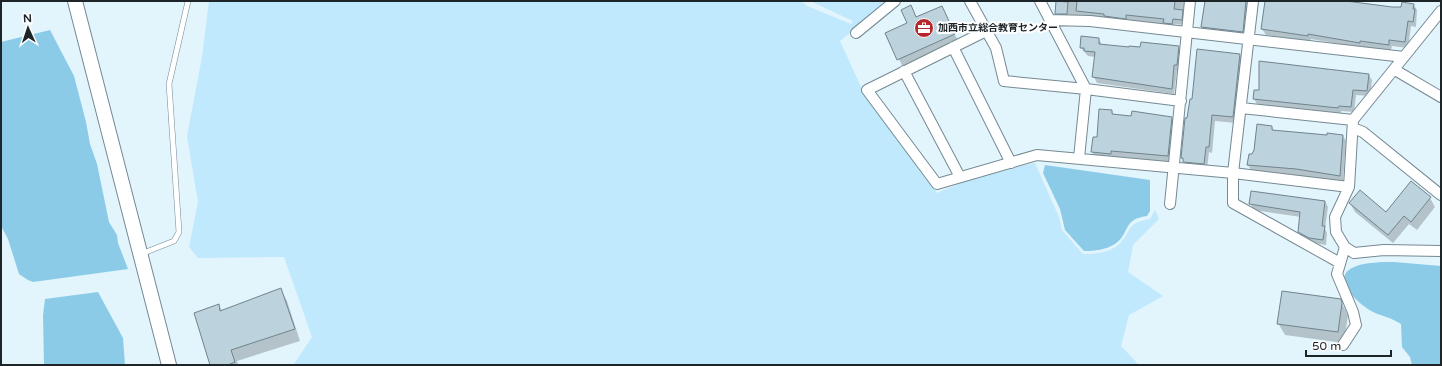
<svg xmlns="http://www.w3.org/2000/svg" width="1442" height="366" font-family="'Varela Round','Noto Sans JP',sans-serif">
<style>
.green{fill:#c0e9fd}
.water{fill:#8bcbe8}
.shadow{fill:#0003}
.building{fill:#bcd2dc;stroke:#70848e}
.lines{fill:none;stroke-linecap:round;stroke-linejoin:round}
.lane-casing{stroke:#758993;stroke-width:6}
.street-casing{stroke:#758993;stroke-width:12}
.secondary-casing{stroke:#758993;stroke-width:16}
.lane{stroke:#fff;stroke-width:5}
.street{stroke:#fff;stroke-width:10}
.secondary{stroke:#fff;stroke-width:14}
.labels{text-anchor:middle;dominant-baseline:central;stroke-width:4;stroke-linejoin:round;paint-order:stroke}
.poi-label{font-size:10px;font-weight:bold;fill:#1d2529;stroke:#fefefe;text-anchor:start}
</style>
<rect width="100%" height="100%" fill="#e2f4fc"/>
<path class="green" d="M209,1H801L807,6L851,24L853,21L810,1H889L840,41L862,89L937,193L985,173L1035,163L1059,217L1062,230L1083,254C1095,254 1109,253 1118,245C1134,231 1123,224 1150,219L1155,210L1159,219L1133,245L1128,272L1163,296L1129,315L1121,346L1139,365H290L294,364L312,337L284,257L198,258L189,247L198,202L187,136L202,57Z"/>
<path class="water" d="M50,30L74,76L86,122L90,144L97,164L109,222L117,235L118,243L128,269L33,282L28,280L19,274L8,239L1,226V42Z
M1045,165L1150,180V211L1147,216C1122,219 1130,234 1115,244C1105,250 1095,251 1084,251L1065,230L1060,209L1043,173Z
M1394,262L1441,266V365H1412L1410,357L1402,347L1401,324C1392,318 1382,316 1373,312C1360,305 1328,278 1354,267C1366,262 1382,262 1394,262Z
M98,292L123,338L125,365H44L43,315L45,299Z"/>
<path class="shadow" d="M1058,1H1188L1184,25L1175,24V29L1167,28L1165,24L1129,20V24L1107,19L1070,15V19H1059L1056,13Z
M1205,1H1250L1246,37L1205,33L1202,27Z
M1266,1H1342L1392,8H1402L1414,5L1417,10L1416,27L1411,26L1408,48L1392,46L1391,50L1363,47V48L1311,39L1310,41L1266,35L1262,29Z
M910,6L917,18L941,7L960,45L905,71L886,34L908,23Z
M1099,39L1102,45L1130,48L1178,47L1182,53L1180,71L1177,70L1174,94L1097,83L1094,77L1096,57L1088,56L1081,48Z
M1240,55L1243,61L1236,123L1215,121L1212,153L1209,152L1207,169L1187,167L1182,158L1193,100Z
M1369,75L1372,80L1370,96L1356,95L1354,112L1341,111V113L1257,104L1254,99Z
M1112,111L1114,116L1171,117L1175,123L1171,162L1114,157V160L1096,158L1092,152Z
M1272,127L1274,131L1328,137L1343,136L1346,141L1343,181L1251,170L1248,165L1249,155H1253Z
M1252,192L1325,201L1328,207L1325,229L1327,233L1326,245L1313,243L1302,237L1299,232L1301,217L1254,210L1251,204Z
M1430,198L1435,207L1417,230L1409,224L1393,243L1355,212L1350,203L1386,214Z
M281,290L287,301L300,341L237,361L238,365H211L219,305L222,311Z
M1340,300L1348,315L1344,343L1285,335L1278,323Z"/>
<path class="building" d="M1056,1L1068,2L1067,14H1055Z
M1077,1H1175L1174,9L1183,10L1182,20L1173,19L1172,24L1163,23L1164,19L1126,15V19L1104,16V14L1076,11Z
M1205,1H1246L1243,32L1201,27Z
M1265,1H1346L1392,7H1401L1402,2L1414,4L1413,9H1415L1413,22L1408,21L1405,42L1389,40V45L1360,41V43L1308,34V36L1261,29Z
M911,5L916,17L942,6L955,34L897,60L885,33L907,23L901,10Z
M1081,36L1099,38V44L1129,47V46L1140,47L1141,42L1179,46L1177,65H1174L1172,89L1092,77L1095,52L1084,51V48H1080Z
M1197,49L1240,54L1233,117L1212,115L1209,147H1206L1204,164L1183,162V158H1181L1185,118H1187L1190,99H1192Z
M1259,61L1369,74L1367,91L1353,90L1351,107L1339,106L1338,108L1253,99L1254,90H1259Z
M1099,109L1112,110V114L1131,116L1132,111L1172,117L1168,156L1111,151V154L1091,152L1093,137H1097Z
M1257,124L1272,126V130L1327,135V133L1343,135L1340,176L1296,169L1247,165L1249,154H1252L1254,150Z
M1411,181L1431,197L1411,222L1404,216L1388,235L1349,203L1360,190L1386,212Z
M1251,191L1325,201L1322,226H1325L1323,240L1309,238L1298,232L1300,212L1249,204Z
M281,288L295,329L231,350L235,362L228,365H210L194,313L219,304L220,311Z
M1282,291L1341,299L1342,303L1338,332L1277,324Z"/>
<g class="lines">
<g class="lane-casing">
<path id="lane" d="M141,254L174,241L179,232L169,84L188,1"/>
</g>
<g class="street-casing">
<path id="street" d="M970,1L996,48L1004,81L1086,89L1181,101
M1040,1L1086,89L1079,158
M1253,1L1233,173V203L1340,263
M1441,11L1353,120L1349,187L1335,217L1336,232L1345,247L1354,253L1384,250L1441,251
M1050,20L1090,21L1404,57
M986,31L867,90L937,184L1037,155L1233,173L1349,187
M856,33L895,1
M953,47L1011,163
M1395,70L1441,97
M904,71L960,177
M1241,108L1353,120
M1353,128L1363,132L1441,195
M1170,204L1190,1
M1343,345L1356,325L1353,312L1337,274L1345,247"/>
</g>
<g class="secondary-casing">
<path id="secondary" d="M75,1L169,365"/>
</g>
<use href="#lane" class="lane"/>
<use href="#street" class="street"/>
<use href="#secondary" class="secondary"/>
</g>
<defs>
<g id="office-disc" transform="scale(1)"><circle r="9.5" fill="#b7262d" stroke="#fefefe"/><path d="M-6-3h4V-5.5h4V-3h4V5H-6ZM-1-4.5V-3h2v-1.5ZM-6 0V1H6V0Z" fill="#fff"/></g>
</defs>
<g fill-rule="evenodd">
<use href="#office-disc" x="924" y="28"/>
</g>
<g class="labels">
<g class="poi-label">
<text x="938" y="28">加西市立総合教育センター</text>
</g>
</g>
<rect width="1442" height="366" fill="none" stroke="#1d2529" stroke-width="4"/>
<g transform="translate(28 28) rotate(357)" stroke="#fefefe" stroke-width="3" paint-order="stroke">
<path d="M0-3L7 15L0 10L-7 15Z" fill="#1d2529"/>
<text y="-6" font-size="11" font-weight="bold" text-anchor="middle" fill="#1d2529">N</text>
</g>
<path d="M1306 350v6h85v-6" fill="none" stroke="#1d2529" stroke-width="2"/>
<text x="1312" y="350" font-size="12" fill="#1d2529" stroke="#fefefe" stroke-width="3" paint-order="stroke">50 m</text>
</svg>
